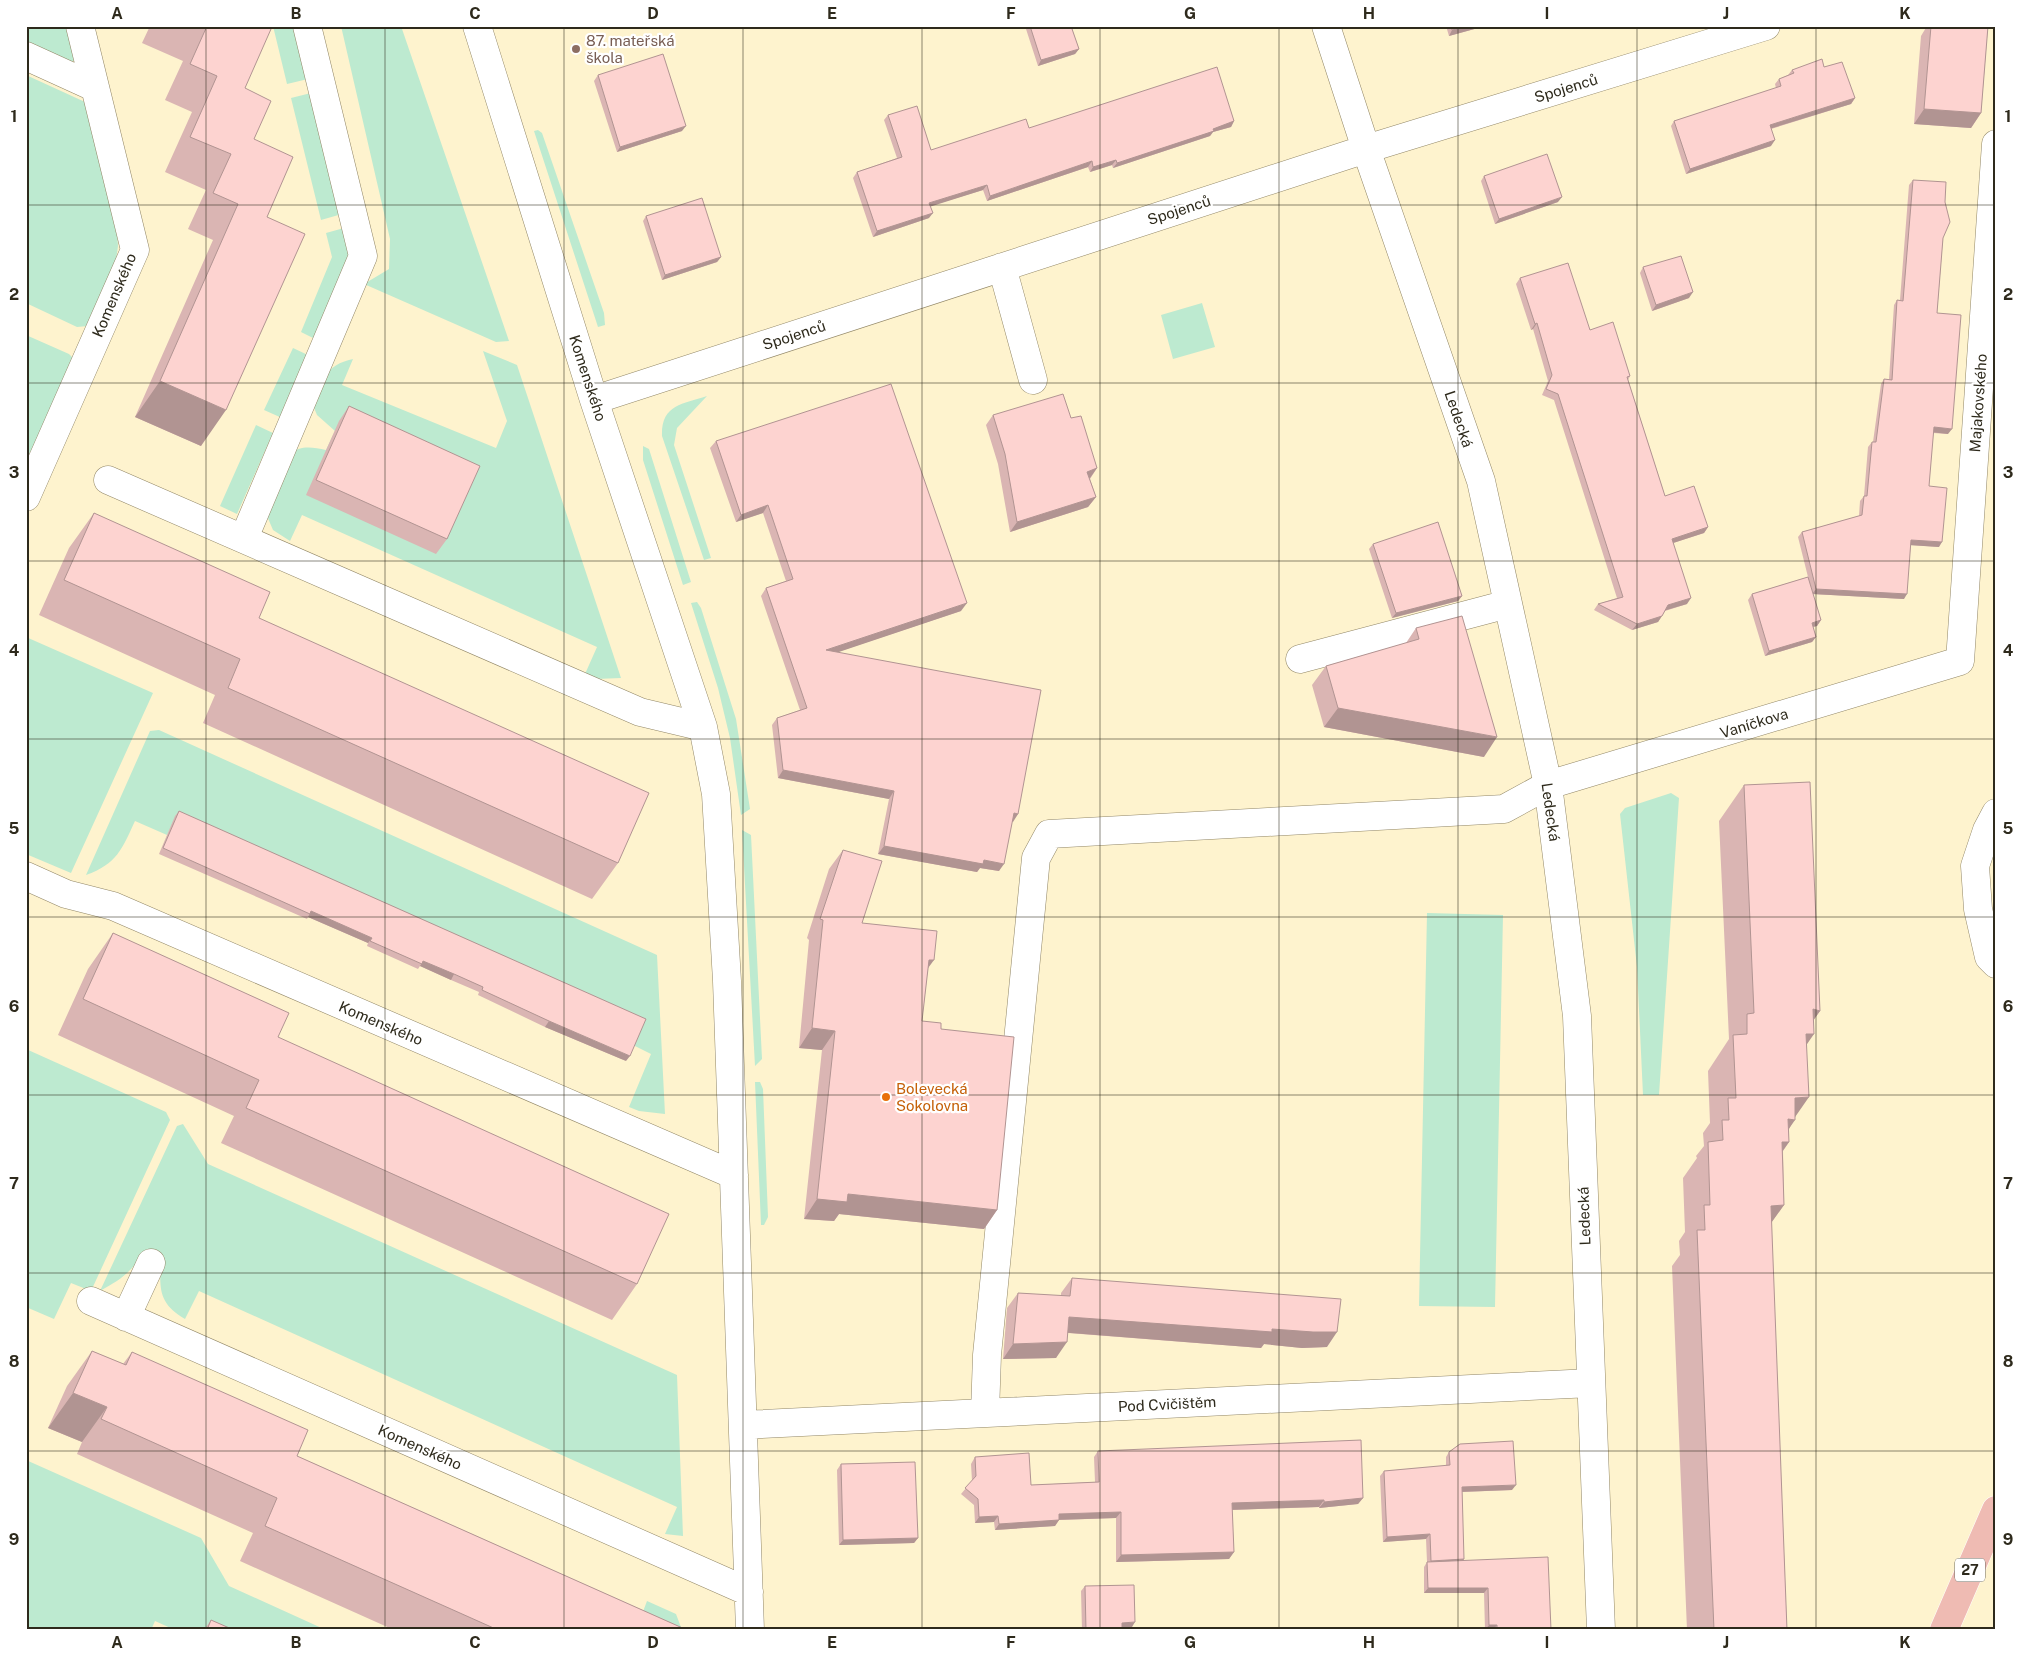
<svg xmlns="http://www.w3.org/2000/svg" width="2022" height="1656" font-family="'Public Sans',sans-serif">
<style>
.grass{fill:#bdead0}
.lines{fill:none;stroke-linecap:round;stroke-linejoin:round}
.minor-casing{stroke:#928767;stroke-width:29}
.major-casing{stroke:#fff;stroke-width:29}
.minor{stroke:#fff;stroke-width:28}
.major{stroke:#efbbb3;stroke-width:28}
.wall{fill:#dab5b3}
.shaded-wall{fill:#b19492}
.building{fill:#fdd3d0;stroke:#b19492}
.grid{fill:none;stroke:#2e2a1c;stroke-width:1;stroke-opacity:0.55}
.education-dot{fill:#8d6e63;stroke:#fff;stroke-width:2}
.food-dot{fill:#e8710a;stroke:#fff;stroke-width:2}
.labels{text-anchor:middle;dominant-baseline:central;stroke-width:4.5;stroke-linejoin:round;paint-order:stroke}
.shield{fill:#fff;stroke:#6d6a60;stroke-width:1}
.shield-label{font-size:14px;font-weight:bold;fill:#2e2a1c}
.education-label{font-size:15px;fill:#785e54;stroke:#fff;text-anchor:start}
.street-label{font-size:15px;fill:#2e2a1c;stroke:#fff}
.food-label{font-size:15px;fill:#c56008;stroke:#fff;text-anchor:start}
.neatline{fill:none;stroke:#2e2a1c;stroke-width:2}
.grid-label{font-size:16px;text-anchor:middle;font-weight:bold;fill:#2e2a1c}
</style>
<rect width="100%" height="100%" fill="#fef3ce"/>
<path class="grass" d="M26,26H73L81,58L70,62L26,42Z
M273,26H296L308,79L287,84Z
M341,26H401L509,341L496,342L364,284L389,269L390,239Z
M26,75L85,102L117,233L118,246L116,260L88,326L77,327L26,303Z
M311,93L342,214L321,220L291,98Z
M538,130L542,133L604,313L605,325L598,327L534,131Z
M344,228L348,254L345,272L315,339L301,332L332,257L326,233Z
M1202,303L1215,347L1173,359L1161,315Z
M26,335L69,354L73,358L26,462Z
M293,348L310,356L282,418L264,410Z
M483,351L517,365L621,678L596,679L585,674L597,647L302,515L290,541L273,530L267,516L289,454C301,445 312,447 326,450L335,431L317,415L312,403C323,380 325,365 353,359L342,385L496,448L507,421Z
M707,396L677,428L674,445L711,558L704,560L662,436C661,405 682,404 707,396Z
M256,425L273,433L237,514L220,506Z
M643,446L649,449L691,582L683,585L643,460Z
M697,602L701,608L736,719L750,809L741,815L730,738L718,688L691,603Z
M26,637L153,693L71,873L26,854Z
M159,730L657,955L665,1114L639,1111L629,1107L651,1054L176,817L167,835L135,821C122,849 117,864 86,875L150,731Z
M1671,793L1679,798L1659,1095H1643L1637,967L1620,814L1625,808Z
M742,830L751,835L762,1059L755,1066Z
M1427,913L1503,915L1495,1307L1419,1306Z
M26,1049L166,1112L170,1120L91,1291L71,1283L54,1319L26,1307Z
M755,1082H760L763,1089L768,1217L764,1225H761Z
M183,1124L208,1164L677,1375L683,1536L665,1534L677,1507L199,1291L185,1319C159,1304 159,1289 161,1261L143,1254C130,1273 120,1280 100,1291L177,1126Z
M26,1460L201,1538L229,1586L326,1630H175L155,1621L151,1630H26Z
M647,1601L676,1614L682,1630H636Z"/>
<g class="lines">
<g class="minor-casing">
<path id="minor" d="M477,26L594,400L703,727L716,794L727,981L750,1630
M1326,26L1366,149L1481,481L1548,785L1577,1016L1601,1630
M26,56L94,87
M1002,267L1033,380
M594,400L1366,149L1766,26
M108,480L640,712L703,727
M26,497L135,250L80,26
M244,538L363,256L307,26
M1300,659L1508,604
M1996,813L1987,830L1975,866L1978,909L1989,957L1996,964
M26,876L66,894L113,906L734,1175
M91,1301L749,1592
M126,1317L151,1263
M985,1413L987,1355L1036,858L1049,834L1504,809L1548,785L1960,661L1996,144
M743,1425L1591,1383"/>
</g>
<g class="major-casing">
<path id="major" d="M1944,1630L1996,1510"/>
</g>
<use href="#minor" class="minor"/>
<use href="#major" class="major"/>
</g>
<path class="wall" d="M150,26H266L245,88L267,217L201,446L135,417L213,240L188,229L206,190L165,172L192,112L165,100L183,61L142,43Z
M1028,26H1071L1079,49L1075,54L1038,66L1026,29Z
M1446,26H1480L1478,28L1449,36Z
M1927,26H1988L1981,113L1971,128L1914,124L1921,36Z
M1824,67L1855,98L1851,104L1771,129V146L1686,174L1671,126L1674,121L1776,88L1775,84L1779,79L1788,75L1792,70Z
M598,75L682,131L617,152L594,81Z
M888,115L931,150L1029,128L1234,121L1231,127L1213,132L1210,136L1113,168L1112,165L1090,172L1088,167L987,201L983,190L930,206L929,218L873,237L853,178L857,172L897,158L884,120Z
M1484,176L1558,202L1495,224L1481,181Z
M1913,180L1943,238L1937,313L1948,434L1933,433L1929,486L1939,547L1911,545L1904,599L1813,594L1821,620L1817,626L1813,627L1816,637L1812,642L1765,656L1748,600L1752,594L1808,577L1798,537L1802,532L1859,516L1860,501L1864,496L1868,447L1872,442H1873L1881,384L1884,379H1889L1894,305L1897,300H1900L1909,185Z
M646,216L721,257L717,262L662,280L643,221Z
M1643,267L1689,298L1652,311L1640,273Z
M1520,278L1590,330L1630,376L1628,380L1665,496L1708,527L1704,533L1673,543L1687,604L1665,611L1658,622L1632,630L1594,610L1598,604L1617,598L1554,400L1542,395L1548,381L1533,329L1531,330L1516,284Z
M349,406L447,539L436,554L306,495L339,421Z
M993,415L1071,418L1097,468L1090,479L1096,497L1088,507L1010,532L998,464L986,425Z
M716,441L961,611L837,652L1018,814L1012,822L999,871L980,868L977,872L878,854L889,799L778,778L772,725L777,718L800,710L761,596L766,588L786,581L763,513L736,522L710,448Z
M94,513L618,863L592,899L203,723L215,695L39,615L69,548Z
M1373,544L1462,596L1458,601L1392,618L1369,549Z
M1416,628L1484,757L1324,727L1312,685L1326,666L1406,643Z
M1744,785L1820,1011L1813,1021L1807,1044L1795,1117L1789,1129V1142L1783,1151L1784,1205L1771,1223L1787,1630H1687L1672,1266L1680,1255L1679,1241L1685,1232L1683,1178L1697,1158L1696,1156L1704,1146L1703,1133L1710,1123L1708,1071L1729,1039L1719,821Z
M179,811L626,1061L545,1027L478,995L479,992L451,980L420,966L418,969L367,946L368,943L308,917L307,919L159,854L175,816Z
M843,850L862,923L928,968L922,1021L941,1029L997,1210L984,1229L839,1214L834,1221L804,1219L822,1050L799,1048L809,940L807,938L829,869Z
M113,933L278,1037L637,1284L612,1320L221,1143L234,1116L58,1035L88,969Z
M1072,1278L1327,1347L1302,1348L1264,1344L1261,1348L1068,1333L1056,1358L1003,1359L1007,1308L1018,1293L1061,1296V1293Z
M92,1351L123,1364L132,1352L297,1456L687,1630H394L240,1561L253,1533L77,1454L82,1442L48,1428L67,1386Z
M1098,1451L1363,1498L1358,1504L1319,1508V1507L1232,1510L1234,1552L1229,1559L1116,1562V1518L1059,1520L1055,1526L995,1530L994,1522L975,1523L974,1505L961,1494L972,1481L971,1464L975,1457L1031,1485L1095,1482L1094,1457Z
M1449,1452L1512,1490L1462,1492L1463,1560L1551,1630H1485L1484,1593H1424V1567L1427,1562L1426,1539L1383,1542L1380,1476L1384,1471L1446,1466V1457Z
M841,1464L918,1538L914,1543L839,1545L837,1470Z
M1085,1586L1132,1627L1122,1628V1630H1082L1081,1591Z
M211,1620L234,1630H204Z"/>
<path class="shaded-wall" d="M1469,26H1480L1478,28L1449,36L1452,30Z
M1079,49L1075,54L1038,66L1041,60Z
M1855,98L1851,104L1766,130L1770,125Z
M1924,109L1981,113L1971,128L1914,124Z
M1234,121L1231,127L1213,132L1210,136L1113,168L1117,163Z
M686,126L682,131L617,152L620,147Z
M1775,140L1771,146L1686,174L1690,169Z
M1116,160L1112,165L1090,172L1093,167Z
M1092,161L1088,167L987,201L990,196Z
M987,185L983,190L926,208L929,203Z
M1562,197L1558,202L1495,224L1499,219Z
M933,213L929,218L873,237L877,231Z
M721,257L717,262L662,280L665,275Z
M1693,292L1689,298L1652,311L1656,305Z
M1537,323L1533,329L1531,330L1535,324Z
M160,381L226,410L201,446L135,417Z
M1934,427L1952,429L1948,434L1930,432Z
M1097,468L1090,478L1080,482L1087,472Z
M1096,497L1088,507L1010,532L1017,522Z
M768,505L763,513L736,522L741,515Z
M1708,527L1704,533L1667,545L1672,539Z
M1911,540L1942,542L1939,547L1908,545Z
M1816,589L1907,594L1904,599L1812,594Z
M1462,596L1458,601L1392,618L1396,613Z
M1691,598L1687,604L1663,611L1668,605Z
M967,603L961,611L821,658L826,650Z
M1662,616L1658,622L1632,630L1637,624Z
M1821,620L1817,626L1808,628L1812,623Z
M1816,637L1812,642L1765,656L1769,651Z
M1338,708L1497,737L1484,757L1324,727Z
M783,770L894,791L889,799L778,778Z
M1014,813L1018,814L1013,822L1008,821Z
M884,846L984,860L1004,864L999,871L980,868L977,872L878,854Z
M311,911L372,938L368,943L308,917Z
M929,960H934L920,979Z
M423,961L454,974L451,980L420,966Z
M1813,1009L1820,1011L1795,1046Z
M549,1021L630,1056L626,1061L545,1027Z
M812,1028L835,1031L822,1050L799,1048Z
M1806,1034H1814L1789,1070Z
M1809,1097L1793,1120H1795L1770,1156L1795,1098Z
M1782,1142H1789L1764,1177Z
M848,1194L997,1210L984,1229L839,1214L834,1221L804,1219L817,1199Z
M1784,1205L1759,1240L1771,1206Z
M1069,1317L1272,1329L1337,1332L1327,1347L1302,1348L1264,1344L1261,1348L1058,1332Z
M1067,1342L1056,1358L1003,1359L1013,1344Z
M73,1393L107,1407L82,1442L48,1428Z
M1516,1485L1512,1490L1458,1492L1462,1487Z
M1363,1498L1358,1504L1319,1508L1324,1502Z
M1324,1500L1319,1507L1228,1510L1232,1503Z
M1121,1512L1116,1518L1054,1520L1059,1514Z
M998,1516L994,1522L975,1523L979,1517Z
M1059,1520L1055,1526L995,1530L999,1524Z
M1430,1534L1426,1539L1383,1542L1387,1537Z
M918,1538L914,1543L839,1545L843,1540Z
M1234,1552L1229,1559L1116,1562L1121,1555Z
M1464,1559L1461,1564L1427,1566L1431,1561Z
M1428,1588H1488L1484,1593H1424Z
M1135,1622L1132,1627L1118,1628L1122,1623Z
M1489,1625H1497L1493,1630H1485Z"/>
<path class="building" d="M207,26H266L271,29L245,88L271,101L254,139L293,157L267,217L305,234L226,410L160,381L238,204L213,193L231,154L190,137L217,76L190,64Z
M1030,26H1071L1079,49L1041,60Z
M1451,26H1469L1452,30Z
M1931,26H1988L1981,113L1924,109Z
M663,54L686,126L620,147L598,75Z
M1822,59L1824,67L1842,62L1855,98L1770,125L1775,140L1690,169L1674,121L1781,86L1779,79L1794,73L1792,70Z
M1217,67L1234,121L1213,129L1214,131L1117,163L1116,160L1093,167L1092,161L990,196L987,185L929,203L933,213L877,231L857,172L902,157L888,115L917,106L931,150L1026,119L1029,128Z
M1547,154L1562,197L1499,219L1484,176Z
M1913,180L1946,182L1945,202L1950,222L1943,238L1937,313L1961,315L1952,429L1934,427L1929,486L1947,488L1942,542L1911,540L1907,594L1816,589L1802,532L1862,515L1864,496H1867L1872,442H1876L1884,379L1892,380L1897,300L1903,301Z
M702,198L721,257L665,275L646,216Z
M1681,256L1693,292L1656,305L1643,267Z
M1568,263L1590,330L1613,322L1630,376L1627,377L1665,496L1694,486L1708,527L1672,539L1691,598L1668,605L1662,616L1637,624L1598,604L1623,597L1558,394L1546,389L1552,375L1537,323L1535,324L1520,278Z
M891,384L967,603L826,650L1041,690L1018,814L1014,813L1004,864L984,860L983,864L884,846L894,791L783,770L777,718L807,708L766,588L793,579L768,505L741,515L716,441Z
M1063,394L1071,418L1081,416L1097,468L1087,472L1096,497L1017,522L1005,454L993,415Z
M349,406L480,466L447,539L316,480Z
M94,513L270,592L259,618L649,793L618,863L228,688L240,659L64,580Z
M1438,522L1462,596L1396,613L1373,544Z
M1808,577L1821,620L1812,623L1816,637L1769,651L1752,594Z
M1462,616L1497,737L1338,708L1326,666L1419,639L1416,628Z
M1810,782L1820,1011L1813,1009L1814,1034H1806L1809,1097L1795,1098V1120L1788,1119L1789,1142H1782L1784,1205L1771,1206L1787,1630H1714L1697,1230H1705L1704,1205H1710L1708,1142L1723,1140L1722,1120H1729L1728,1098H1736L1733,1035L1747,1034V1014L1754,1013L1744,785Z
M179,811L646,1019L630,1056L549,1021L482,990L483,987L454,974L423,961L422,964L370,941L372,938L311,911L310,914L163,848Z
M843,850L882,861L862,923L937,931L934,960H929L922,1021L941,1023V1029L1014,1037L997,1210L848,1194L847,1202L817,1199L835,1031L812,1028L823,920L820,919Z
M113,933L289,1013L278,1037L669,1214L637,1284L246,1108L259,1080L83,999Z
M1072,1278L1341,1299L1337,1332H1313L1272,1329V1332L1069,1317L1067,1342L1013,1344L1018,1293L1070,1296Z
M92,1351L126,1365L132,1352L308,1430L297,1456L687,1630H498L265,1526L277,1498L101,1419L107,1407L73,1393Z
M1361,1440L1363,1498L1324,1502V1500L1232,1503L1234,1552L1121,1555V1512L1059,1514V1520L999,1524L998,1516L979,1517L978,1499L965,1488L976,1476L975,1457L1029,1453L1031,1485L1099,1482L1098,1451Z
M1513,1441L1516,1485L1462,1487L1464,1559L1431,1561L1430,1534L1387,1537L1384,1471L1450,1465L1449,1452L1460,1444Z
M915,1462L918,1538L843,1540L841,1464Z
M1548,1557L1551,1630H1497V1625H1489L1488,1588H1428L1427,1562Z
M1134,1585L1135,1622L1122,1623V1630H1086L1085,1586Z
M211,1620L234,1630H207Z"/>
<path class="grid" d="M206,26V1630M385,26V1630M564,26V1630M743,26V1630M922,26V1630M1100,26V1630M1279,26V1630M1458,26V1630M1637,26V1630M1816,26V1630M26,205H1996M26,383H1996M26,561H1996M26,739H1996M26,917H1996M26,1095H1996M26,1273H1996M26,1451H1996"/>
<circle class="education-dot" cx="576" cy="49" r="5"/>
<circle class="food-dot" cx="886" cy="1097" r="5"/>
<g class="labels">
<rect class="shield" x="1955" y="1558.5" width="30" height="23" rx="4"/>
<g class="shield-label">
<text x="1970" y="1570">27</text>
</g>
<g class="education-label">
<text x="586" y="40">87. mateřská<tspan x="586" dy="17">škola</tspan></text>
</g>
<g class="street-label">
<text transform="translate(1566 88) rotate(-17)">Spojenců</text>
<text transform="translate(1179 210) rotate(-18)">Spojenců</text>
<text transform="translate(114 295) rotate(-67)">Komenského</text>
<text transform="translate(794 335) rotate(-18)">Spojenců</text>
<text transform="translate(588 378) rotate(72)">Komenského</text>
<text transform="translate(1978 403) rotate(-86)">Majakovského</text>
<text transform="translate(1459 419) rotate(71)">Ledecká</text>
<text transform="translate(1754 723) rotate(-17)">Vaníčkova</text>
<text transform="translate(1551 812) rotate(82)">Ledecká</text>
<text transform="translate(381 1023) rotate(23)">Komenského</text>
<text transform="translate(1584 1216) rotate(-92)">Ledecká</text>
<text transform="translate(1167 1404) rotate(-3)">Pod Cvičištěm</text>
<text transform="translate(420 1447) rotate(24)">Komenského</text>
</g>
<g class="food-label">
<text x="896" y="1088">Bolevecká<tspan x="896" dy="17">Sokolovna</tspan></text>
</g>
</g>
<rect width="2022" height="1656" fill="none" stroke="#ffffff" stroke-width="55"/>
<rect x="28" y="28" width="1966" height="1600" class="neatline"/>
<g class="grid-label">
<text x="117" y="19">A</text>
<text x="296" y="19">B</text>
<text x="475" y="19">C</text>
<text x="653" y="19">D</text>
<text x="832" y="19">E</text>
<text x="1011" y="19">F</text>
<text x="1190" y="19">G</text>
<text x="1369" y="19">H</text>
<text x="1547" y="19">I</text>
<text x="1726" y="19">J</text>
<text x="1905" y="19">K</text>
<text x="14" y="122">1</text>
<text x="2008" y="122">1</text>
<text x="14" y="300">2</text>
<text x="2008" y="300">2</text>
<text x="14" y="478">3</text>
<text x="2008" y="478">3</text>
<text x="14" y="656">4</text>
<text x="2008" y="656">4</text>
<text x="14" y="834">5</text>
<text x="2008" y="834">5</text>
<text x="14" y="1012">6</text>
<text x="2008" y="1012">6</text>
<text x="14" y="1189">7</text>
<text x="2008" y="1189">7</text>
<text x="14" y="1367">8</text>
<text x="2008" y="1367">8</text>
<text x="14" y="1545">9</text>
<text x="2008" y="1545">9</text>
<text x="117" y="1648">A</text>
<text x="296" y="1648">B</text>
<text x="475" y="1648">C</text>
<text x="653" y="1648">D</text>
<text x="832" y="1648">E</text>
<text x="1011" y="1648">F</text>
<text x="1190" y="1648">G</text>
<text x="1369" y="1648">H</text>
<text x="1547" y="1648">I</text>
<text x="1726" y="1648">J</text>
<text x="1905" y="1648">K</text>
</g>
</svg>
